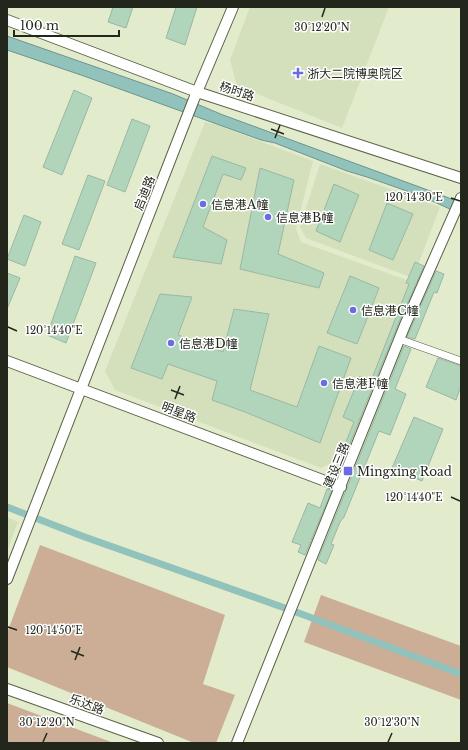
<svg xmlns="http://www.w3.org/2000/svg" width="468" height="750" font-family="'Libre Baskerville','Noto Sans SC',serif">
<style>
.built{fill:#d4e0bb}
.green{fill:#ccae97}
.water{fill:#91c2bb;stroke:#70948b}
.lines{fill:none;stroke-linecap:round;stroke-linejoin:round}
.canal{stroke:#91c2bb;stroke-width:7}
.building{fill:#b1d5bb;stroke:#9bb7a3}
.street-casing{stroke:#596247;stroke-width:8}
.secondary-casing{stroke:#596247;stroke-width:12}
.street{stroke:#fff;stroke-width:7}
.secondary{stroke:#fff;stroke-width:10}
.ticks{fill:none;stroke:#23271b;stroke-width:1.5}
.poi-dot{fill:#6b6be4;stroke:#fff;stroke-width:1.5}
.labels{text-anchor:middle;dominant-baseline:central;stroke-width:3;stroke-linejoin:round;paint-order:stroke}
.poi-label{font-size:12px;fill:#23271b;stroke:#fff;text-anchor:start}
.street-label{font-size:12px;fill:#23271b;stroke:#fff}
.ticks-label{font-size:10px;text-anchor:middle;fill:#23271b;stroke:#fff;stroke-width:3;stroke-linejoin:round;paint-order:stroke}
</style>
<rect width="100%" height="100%" fill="#e2eccd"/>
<path class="built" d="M250,7H389L342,128L237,86L230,60Z
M205,122L217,125L313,161L296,229L301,242L412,282L342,458L321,468L115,390L105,371Z
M320,164L440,207L413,278L306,238L300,227Z
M7,517L18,522L7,551Z"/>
<path class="green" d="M40,545L225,615L203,684L235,695L216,743H194L7,667V633Z
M321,595L461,646V700L304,642Z
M7,703L114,743H7Z"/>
<path class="water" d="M7,36L173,94L223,115L444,196L461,203V214L421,196L367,177L347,171L275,143L261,140L81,75L7,50Z"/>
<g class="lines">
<path class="canal" d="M7,507L82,536L296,612L461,674"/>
</g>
<path class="building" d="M113,7H133L126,28L108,22Z
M176,7H197L185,45L166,38Z
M74,90L92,98L62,175L43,167Z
M132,119L150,126L125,192L107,185Z
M212,156L246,168L241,180L223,174L203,227L227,240L221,264L173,257Z
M260,168L294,180L278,254L324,273L319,288L240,269Z
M88,175L105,181L79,250L62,244Z
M334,184L359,195L340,242L316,231Z
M387,203L413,214L393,260L369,250Z
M24,215L41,222L25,266L7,259Z
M75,256L96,263L66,343L47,335Z
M415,262L424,266L399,322L336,478L332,477L354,422L343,417L360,376L371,381L409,284L406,283Z
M436,271L444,274L437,293L434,292L415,339L407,337Z
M7,273L20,278L7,309Z
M350,276L379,288L357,344L327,333Z
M160,294L192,297L178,335L223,352L234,309L269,314L250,390L297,407L319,346L351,358L320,443L245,412L212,400L217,381L168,364L162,379L131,368Z
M404,346L411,349L395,389L406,394L390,435L379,431L344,517L340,522L331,544L334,545L326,564L318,560Z
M438,358L461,366V386L456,400L426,387Z
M414,417L443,429L422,481L392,468Z
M327,489L332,490L305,555L298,552L301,545L292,542L308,503L320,508Z"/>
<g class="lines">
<g class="street-casing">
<path id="street" d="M399,339L461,361"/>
</g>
<g class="secondary-casing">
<path id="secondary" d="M7,20L197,92L461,178
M7,361L341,487
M7,579L194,99L233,7
M7,689L158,743
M237,743L405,325L461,198"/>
</g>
<use href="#street" class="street"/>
<use href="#secondary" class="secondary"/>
</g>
<path class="ticks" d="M322,17L325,8M271,129L284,134M275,138L280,125M451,198L460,201M8,327L17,331M171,390L184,395M175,399L180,386M451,497L460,501M8,627L17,630M71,651L84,656M75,660L80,647M43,742L47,733M388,742L392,733"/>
<g class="poi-dot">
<path d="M296 67h4v4h4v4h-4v4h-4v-4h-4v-4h4z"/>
<circle cx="203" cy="204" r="4"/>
<circle cx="268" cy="217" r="4"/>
<circle cx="353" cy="310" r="4"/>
<circle cx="171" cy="343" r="4"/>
<circle cx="324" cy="383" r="4"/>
<rect x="343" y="466" width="10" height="10" rx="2"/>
</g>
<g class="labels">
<g class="poi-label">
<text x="307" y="73">浙大二院博奥院区</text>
<text x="211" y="204">信息港A幢</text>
<text x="276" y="217">信息港B幢</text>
<text x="361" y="310">信息港C幢</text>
<text x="179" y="343">信息港D幢</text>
<text x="332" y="383">信息港F幢</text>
<text x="357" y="471">Mingxing Road</text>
</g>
<g class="street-label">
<text transform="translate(237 91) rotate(18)">杨时路</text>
<text transform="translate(144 193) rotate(-68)">启迪路</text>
<text transform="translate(179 412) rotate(21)">明星路</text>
<text transform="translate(336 465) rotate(-68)">建设三路</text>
<text transform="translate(87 704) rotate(20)">乐达路</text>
</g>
</g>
<g class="ticks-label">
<text x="322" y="31">30°12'20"N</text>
<text x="414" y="201">120°14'30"E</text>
<text x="54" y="334">120°14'40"E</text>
<text x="414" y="501">120°14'40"E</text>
<text x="54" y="634">120°14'50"E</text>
<text x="47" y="726">30°12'20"N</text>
<text x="392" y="726">30°12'30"N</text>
</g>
<rect width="468" height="750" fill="none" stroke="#23271b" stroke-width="16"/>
<path d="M14 30v6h105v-6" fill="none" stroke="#23271b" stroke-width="2"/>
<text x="20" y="30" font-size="12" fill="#23271b" stroke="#ffffff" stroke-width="3" paint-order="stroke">100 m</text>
</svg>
